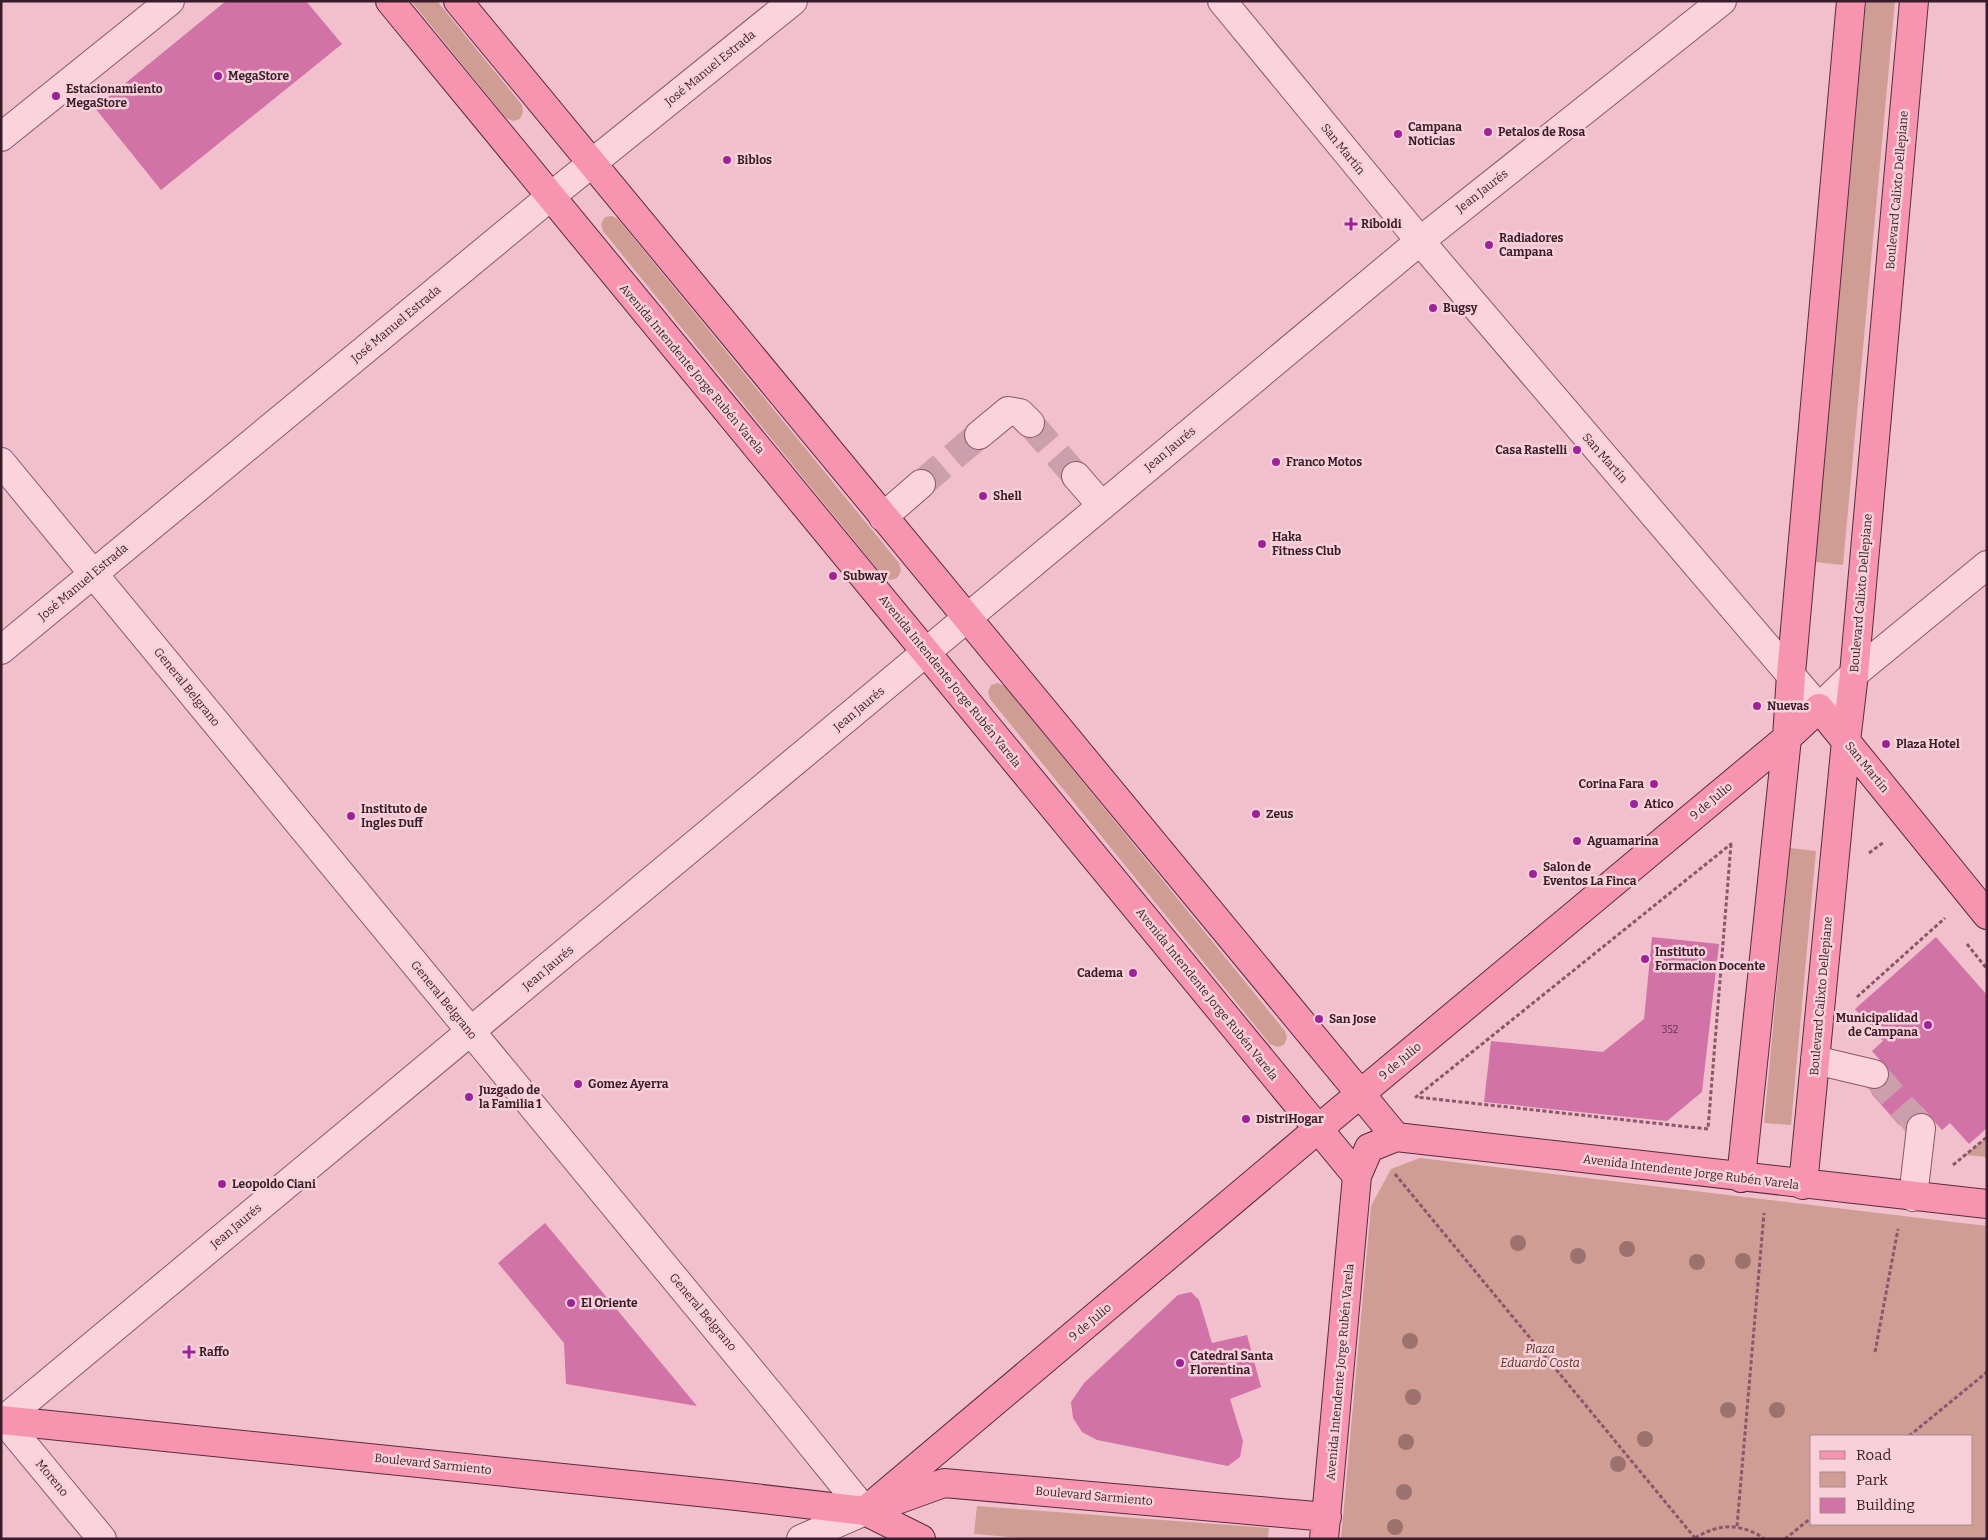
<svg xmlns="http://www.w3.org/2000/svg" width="1988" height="1540" font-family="Bitter,serif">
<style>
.green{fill:#cf9d93;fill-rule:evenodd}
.building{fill:#d173a6}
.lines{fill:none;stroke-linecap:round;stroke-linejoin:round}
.minor-tunnel{stroke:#cc9fac;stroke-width:28;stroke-dasharray:28 14;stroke-linecap:butt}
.minor-casing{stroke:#8b566d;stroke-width:30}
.major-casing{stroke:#582b41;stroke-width:30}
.path{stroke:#8b566d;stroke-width:3;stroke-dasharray:4 2.5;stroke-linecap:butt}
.minor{stroke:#fbd3dd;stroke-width:28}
.major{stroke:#f794af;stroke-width:28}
.tree{fill:#9c716e}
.poi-dot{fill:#9d2399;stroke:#f7d0d9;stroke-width:2}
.labels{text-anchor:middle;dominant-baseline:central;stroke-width:5;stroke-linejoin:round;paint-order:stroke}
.number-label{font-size:10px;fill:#5f3249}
.street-label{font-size:12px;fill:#391c2a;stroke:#f7d0d9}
.poi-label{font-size:12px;font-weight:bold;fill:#391c2a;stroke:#f7d0d9;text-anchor:start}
.park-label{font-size:12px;font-style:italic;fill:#573121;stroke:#f7d0d9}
</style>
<rect width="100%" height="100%" fill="#f1c0cc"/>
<path class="green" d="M411,1H437L522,105L523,112L520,119L513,121L506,118Z
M1866,1H1895L1843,565L1815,562Z
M612,216L618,219L899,563L901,571L897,578L891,580L883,576L603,231L601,224L605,217Z
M998,683L1005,686L1285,1031L1287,1038L1284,1045L1277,1047L1270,1044L990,699L988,692L991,685Z
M1790,848L1816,851L1791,1125L1764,1123Z
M1987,1137V1157L1965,1155Z
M1420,1158L1987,1226V1539H1341L1371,1206L1391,1169ZM1972,1436V1524H1812V1436Z
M977,1506L1269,1528L1268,1539H1034L974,1534Z"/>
<path class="building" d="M226,1H306L342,44L161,190L95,108Z
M1652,937L1719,944L1702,1092L1667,1121L1484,1102L1491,1041L1603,1052L1644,1019Z
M1936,937L1987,995V1128L1969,1144L1950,1123L1942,1130L1921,1106L1899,1125L1871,1093L1892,1074L1872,1051L1883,1041L1855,1009Z
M545,1223L697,1406L566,1384L564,1343L498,1263Z
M1191,1292L1199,1300L1212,1343L1247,1335L1261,1387L1230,1399L1243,1441L1240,1457L1228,1466L1097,1440L1082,1432L1073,1418L1071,1402L1084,1383L1178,1295Z"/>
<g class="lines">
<path class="minor-tunnel" d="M1030,423L1076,476
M921,484L979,435
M1874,1074L1921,1128"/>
<g class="minor-casing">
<path id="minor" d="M1222,1L1420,241L1819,708L1854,674L1987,565
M1,137L170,1
M979,435L1008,411L1020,413L1030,423
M1,462L784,1411L865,1511L801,1539
M1076,476L1102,506
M883,517L921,484
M1,650L550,197L793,1
M1815,1060L1874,1074
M1913,1197L1921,1128
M1,1417L102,1539
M1,1422L1420,241L1722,1"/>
</g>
<g class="major-casing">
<path id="major" d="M390,1L1357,1176
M458,1L1396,1137
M1741,1178L1787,738L1791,674L1851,1
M1803,1185L1846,741L1854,674L1914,1
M1,1420L728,1495L865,1511L921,1539
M883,1505L944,1483L1327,1517
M865,1511L1318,1129L1787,738L1819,708L1987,915
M1324,1539L1357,1176L1369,1148L1396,1137L1987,1204"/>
</g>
<path class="path" d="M1731,844L1708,1129L1416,1097Z
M1869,853L1884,842
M1967,944L1987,969
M1857,997L1945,918
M1953,1165L1987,1137
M1395,1174L1695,1538
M1875,1352L1898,1229
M1909,1436L1987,1372
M1737,1526L1764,1213
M1695,1538C1714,1527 1729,1523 1750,1531C1755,1533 1760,1535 1764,1539
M1785,1539L1812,1517"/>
<use href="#minor" class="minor"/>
<use href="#major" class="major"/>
</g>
<g class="tree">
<circle cx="1518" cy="1243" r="8"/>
<circle cx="1627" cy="1249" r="8"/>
<circle cx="1578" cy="1256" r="8"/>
<circle cx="1743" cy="1261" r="8"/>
<circle cx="1697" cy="1262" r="8"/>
<circle cx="1410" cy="1341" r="8"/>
<circle cx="1413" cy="1397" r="8"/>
<circle cx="1728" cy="1410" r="8"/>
<circle cx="1777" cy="1410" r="8"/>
<circle cx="1645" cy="1439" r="8"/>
<circle cx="1406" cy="1442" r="8"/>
<circle cx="1618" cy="1464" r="8"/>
<circle cx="1404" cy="1492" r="8"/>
<circle cx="1395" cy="1527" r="8"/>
</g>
<g class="poi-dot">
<circle cx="218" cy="76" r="5"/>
<circle cx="56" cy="96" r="5"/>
<circle cx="1488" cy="132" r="5"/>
<circle cx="1398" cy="134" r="5"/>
<circle cx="727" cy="160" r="5"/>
<path d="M1348.5 216.5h5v5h5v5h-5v5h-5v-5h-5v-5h5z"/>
<circle cx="1489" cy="245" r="5"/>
<circle cx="1433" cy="308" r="5"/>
<circle cx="1577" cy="450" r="5"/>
<circle cx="1276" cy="462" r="5"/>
<circle cx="983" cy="496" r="5"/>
<circle cx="1262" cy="544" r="5"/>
<circle cx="833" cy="576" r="5"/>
<circle cx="1757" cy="706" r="5"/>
<circle cx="1886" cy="744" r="5"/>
<circle cx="1654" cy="784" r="5"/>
<circle cx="1634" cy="804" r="5"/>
<circle cx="1256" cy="814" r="5"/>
<circle cx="351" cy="816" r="5"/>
<circle cx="1577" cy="841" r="5"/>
<circle cx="1533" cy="874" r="5"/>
<circle cx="1645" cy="959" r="5"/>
<circle cx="1133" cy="973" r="5"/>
<circle cx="1319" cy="1019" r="5"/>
<circle cx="1928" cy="1025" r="5"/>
<circle cx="578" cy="1084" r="5"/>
<circle cx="469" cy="1097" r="5"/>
<circle cx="1246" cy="1119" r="5"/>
<circle cx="222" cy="1184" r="5"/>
<circle cx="571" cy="1303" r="5"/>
<path d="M186.5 1344.5h5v5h5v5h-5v5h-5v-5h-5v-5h5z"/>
<circle cx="1180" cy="1363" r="5"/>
</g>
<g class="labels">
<g class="number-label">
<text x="1670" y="1030">352</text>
</g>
<g class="street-label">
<text transform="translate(710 68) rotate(-39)">José Manuel Estrada</text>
<text transform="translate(1343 149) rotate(51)">San Martín</text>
<text transform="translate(1897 190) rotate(-85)">Boulevard Calixto Dellepiane</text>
<text transform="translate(1482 191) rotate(-38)">Jean Jaurés</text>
<text transform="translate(396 324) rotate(-40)">José Manuel Estrada</text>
<text transform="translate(692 369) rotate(50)">Avenida Intendente Jorge Rubén Varela</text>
<text transform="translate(1170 449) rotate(-40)">Jean Jaurés</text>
<text transform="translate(1605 458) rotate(49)">San Martín</text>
<text transform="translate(83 582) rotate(-40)">José Manuel Estrada</text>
<text transform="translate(1861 593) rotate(-85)">Boulevard Calixto Dellepiane</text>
<text transform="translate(950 681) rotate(51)">Avenida Intendente Jorge Rubén Varela</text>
<text transform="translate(187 687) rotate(51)">General Belgrano</text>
<text transform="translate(859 709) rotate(-40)">Jean Jaurés</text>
<text transform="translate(1867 767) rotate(51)">San Martín</text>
<text transform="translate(1711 801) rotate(-40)">9 de Julio</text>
<text transform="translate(548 968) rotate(-40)">Jean Jaurés</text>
<text transform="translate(1207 994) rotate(51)">Avenida Intendente Jorge Rubén Varela</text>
<text transform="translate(1821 996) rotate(-85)">Boulevard Calixto Dellepiane</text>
<text transform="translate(444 1000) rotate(51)">General Belgrano</text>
<text transform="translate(1400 1061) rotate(-40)">9 de Julio</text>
<text transform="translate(1691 1172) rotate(7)">Avenida Intendente Jorge Rubén Varela</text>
<text transform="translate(236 1226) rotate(-40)">Jean Jaurés</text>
<text transform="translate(703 1312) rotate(50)">General Belgrano</text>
<text transform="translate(1090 1322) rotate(-40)">9 de Julio</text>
<text transform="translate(1340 1372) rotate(-85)">Avenida Intendente Jorge Rubén Varela</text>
<text transform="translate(433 1464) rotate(6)">Boulevard Sarmiento</text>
<text transform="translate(52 1478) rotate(50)">Moreno</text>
<text transform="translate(1094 1496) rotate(5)">Boulevard Sarmiento</text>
</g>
<g class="poi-label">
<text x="228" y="76">MegaStore</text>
<text x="66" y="89">Estacionamiento<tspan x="66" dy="14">MegaStore</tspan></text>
<text x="1408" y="127">Campana<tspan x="1408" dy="14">Noticias</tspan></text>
<text x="1498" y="132">Petalos de Rosa</text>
<text x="737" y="160">Biblos</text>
<text x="1361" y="224">Riboldi</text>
<text x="1499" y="238">Radiadores<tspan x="1499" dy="14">Campana</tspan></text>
<text x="1443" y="308">Bugsy</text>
<text x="1567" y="450" text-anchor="end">Casa Rastelli</text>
<text x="1286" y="462">Franco Motos</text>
<text x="993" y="496">Shell</text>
<text x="1272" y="537">Haka<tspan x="1272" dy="14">Fitness Club</tspan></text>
<text x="843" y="576">Subway</text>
<text x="1767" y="706">Nuevas</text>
<text x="1896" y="744">Plaza Hotel</text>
<text x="1644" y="784" text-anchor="end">Corina Fara</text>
<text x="1644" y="804">Atico</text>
<text x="361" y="809">Instituto de<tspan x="361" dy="14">Ingles Duff</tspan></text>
<text x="1266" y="814">Zeus</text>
<text x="1587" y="841">Aguamarina</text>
<text x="1543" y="867">Salon de<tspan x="1543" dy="14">Eventos La Finca</tspan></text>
<text x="1655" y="952">Instituto<tspan x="1655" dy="14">Formacion Docente</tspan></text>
<text x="1123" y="973" text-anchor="end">Cadema</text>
<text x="1918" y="1018" text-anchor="end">Municipalidad<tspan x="1918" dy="14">de Campana</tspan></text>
<text x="1329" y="1019">San Jose</text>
<text x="588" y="1084">Gomez Ayerra</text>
<text x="479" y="1090">Juzgado de<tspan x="479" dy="14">la Familia 1</tspan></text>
<text x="1256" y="1119">DistriHogar</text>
<text x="232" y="1184">Leopoldo Ciani</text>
<text x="581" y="1303">El Oriente</text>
<text x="199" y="1352">Raffo</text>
<text x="1190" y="1356">Catedral Santa<tspan x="1190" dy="14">Florentina</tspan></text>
</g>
<g class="park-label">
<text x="1540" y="1349">Plaza<tspan x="1540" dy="14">Eduardo Costa</tspan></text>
</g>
</g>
<rect width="1988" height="1540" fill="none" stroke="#391c2a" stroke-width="5"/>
<rect x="1810" y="1435" width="162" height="90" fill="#f7d0d9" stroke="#ab8893"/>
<rect x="1820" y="1451" width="25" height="8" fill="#f794af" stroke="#ab8893"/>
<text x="1856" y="1460" font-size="15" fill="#391c2a">Road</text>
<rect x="1820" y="1472" width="25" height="15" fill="#cf9d93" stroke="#ab8893"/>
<text x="1856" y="1485" font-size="15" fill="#391c2a">Park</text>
<rect x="1820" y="1498" width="25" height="15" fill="#d173a6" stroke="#ab8893"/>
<text x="1856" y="1510" font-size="15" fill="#391c2a">Building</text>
</svg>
